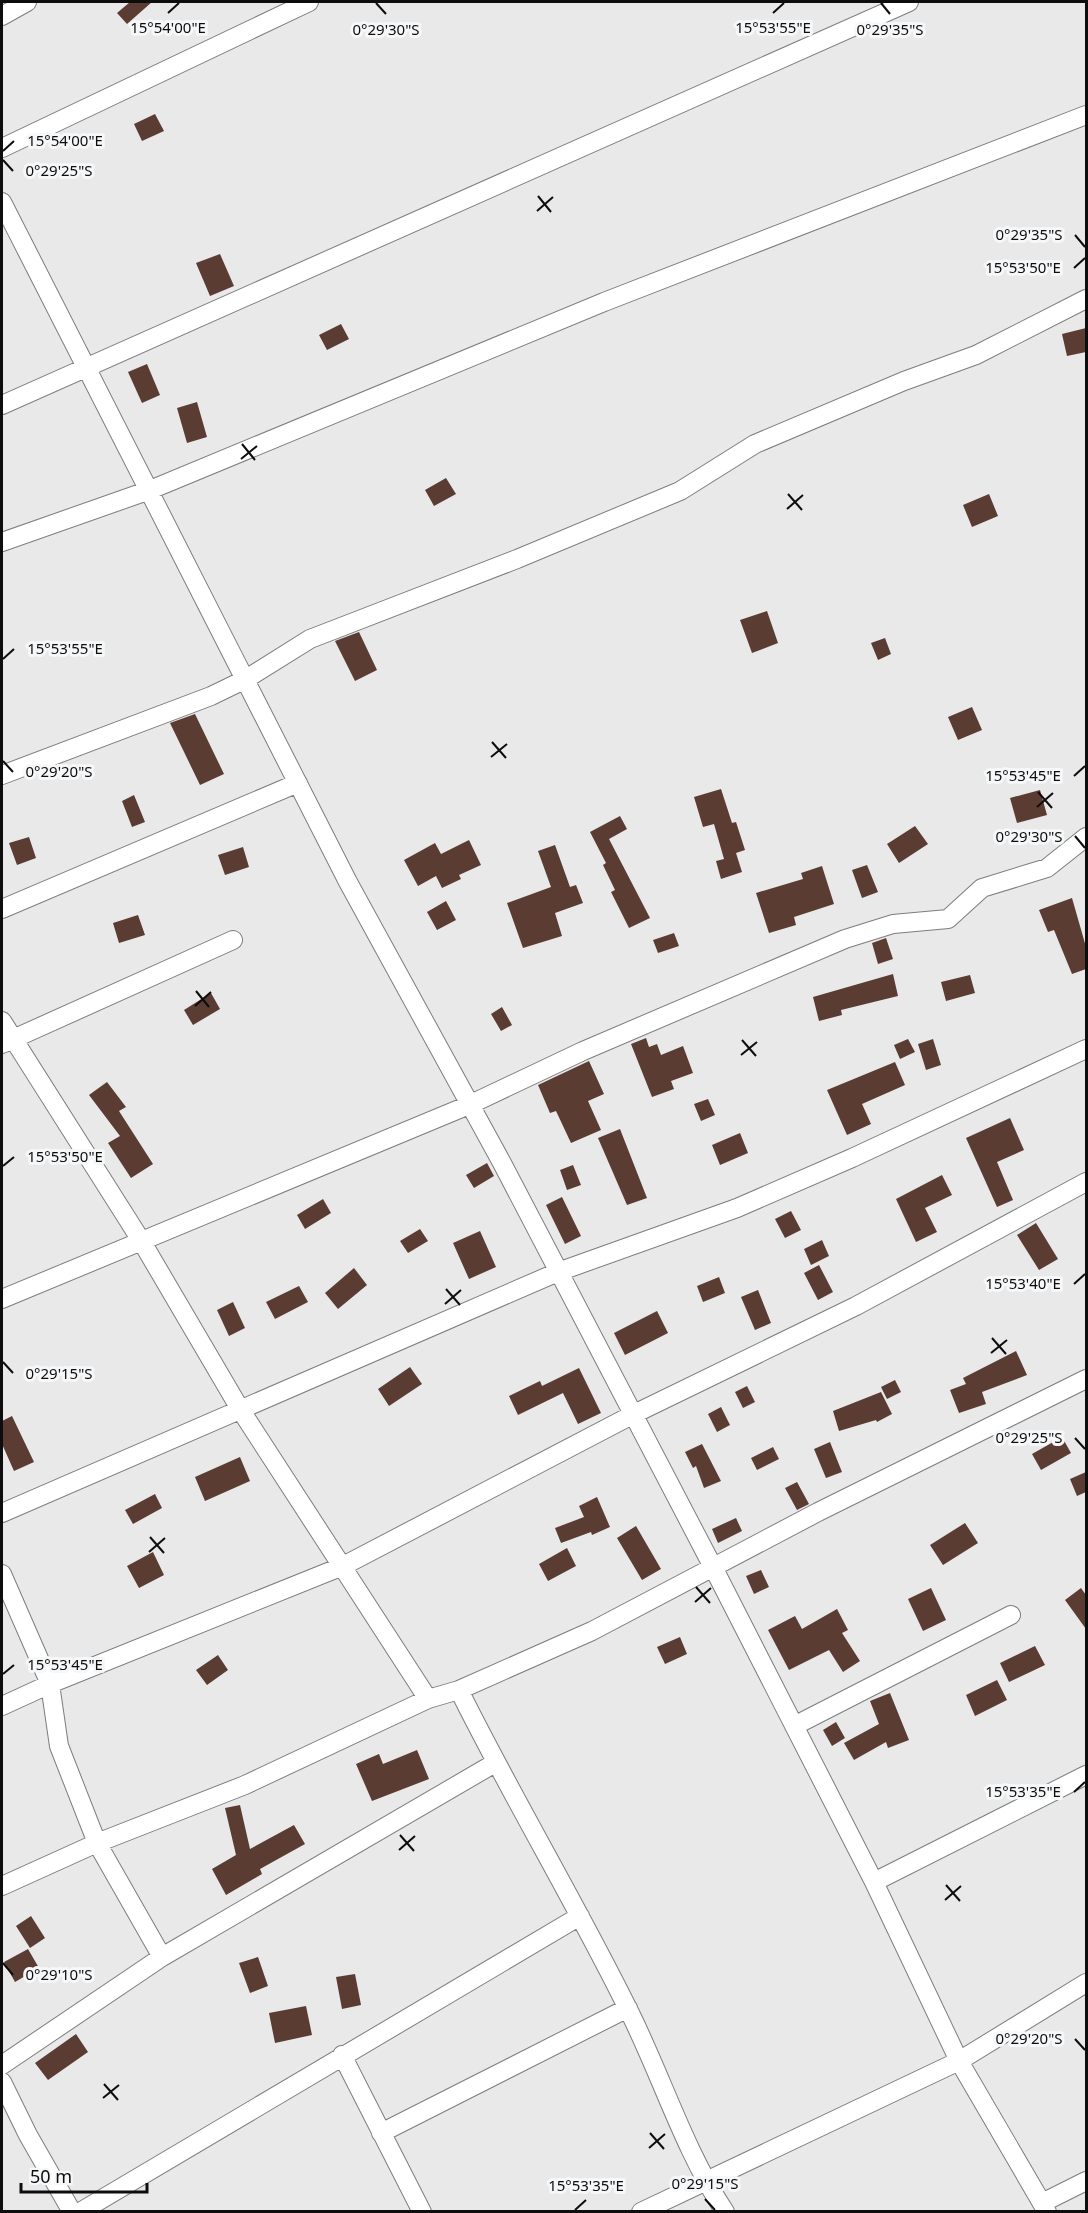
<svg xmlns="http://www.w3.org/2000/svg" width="1088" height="2213" font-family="'Noto Sans',sans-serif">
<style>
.building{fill:#5a3c32}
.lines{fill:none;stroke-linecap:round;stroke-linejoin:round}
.minor-casing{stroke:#7c7d7e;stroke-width:20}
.minor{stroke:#fff;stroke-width:18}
.ticks{fill:none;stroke:#0d0d0e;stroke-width:2}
.ticks-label{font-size:15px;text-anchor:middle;fill:#0d0d0e;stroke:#f6f7f8;stroke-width:6;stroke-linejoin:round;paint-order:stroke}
</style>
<rect width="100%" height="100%" fill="#e9e9ea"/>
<path class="building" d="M130,2H152L127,24L117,13Z
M155,114L164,131L142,141L134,124Z
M220,254L234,286L210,296L196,263Z
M341,324L349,339L327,350L319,335Z
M1086,328V352L1067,356L1062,334Z
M147,364L160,395L142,403L128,372Z
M197,402L207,437L187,443L177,408Z
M446,478L456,494L434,506L425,490Z
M989,494L998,516L972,527L963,505Z
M767,611L778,643L752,653L740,620Z
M359,632L377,670L355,681L335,641Z
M885,638L891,654L878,660L871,643Z
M972,707L982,730L958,740L948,717Z
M195,714L224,774L200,785L170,723Z
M721,789L732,823L736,822L745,850L736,853L742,872L721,879L716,861L724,859L714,824L703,827L694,797Z
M1040,790L1047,815L1017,823L1010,798Z
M134,795L145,822L132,827L122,801Z
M620,816L627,829L609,839L650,918L629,928L611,892L615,890L603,865L606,863L590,832Z
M915,826L928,844L899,863L887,844Z
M29,837L36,858L17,865L9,843Z
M469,840L481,865L459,875L461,879L442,888L436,876L418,886L404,860L435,843L441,854Z
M555,845L570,887L576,885L583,903L555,913L562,936L523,948L507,903L551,887L538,851Z
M243,847L249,867L225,875L218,855Z
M867,865L878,892L862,898L852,870Z
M822,866L834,904L794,917L796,925L769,933L756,893L803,879L801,873Z
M1072,898L1086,947V969L1072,974L1054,930L1048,932L1039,910Z
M446,901L456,920L437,930L427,912Z
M138,915L145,935L119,943L113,923Z
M674,933L679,946L658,953L653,940Z
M886,938L893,959L878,964L872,943Z
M893,974L898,996L841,1010L842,1015L819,1021L813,997Z
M970,975L975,993L946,1001L941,982Z
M211,993L220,1009L193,1025L184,1010Z
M502,1007L512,1025L501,1031L491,1014Z
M646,1038L649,1047L657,1044L661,1055L683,1046L693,1073L671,1081L674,1089L652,1097L631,1044Z
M908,1039L915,1052L900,1059L894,1045Z
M933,1039L941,1065L926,1070L918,1044Z
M589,1061L604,1094L588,1101L601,1130L571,1143L556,1111L550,1113L538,1085Z
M895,1062L905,1085L862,1104L871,1124L847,1135L827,1090Z
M107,1082L126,1107L119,1111L153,1164L131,1178L108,1143L120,1136L89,1095Z
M708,1099L715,1115L701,1121L694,1104Z
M1010,1118L1024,1150L997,1162L1013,1200L997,1207L966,1138Z
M620,1129L647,1198L627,1205L598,1138Z
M740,1133L748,1153L720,1165L712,1145Z
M487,1163L494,1176L474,1188L466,1175Z
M573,1165L581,1185L567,1190L560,1170Z
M942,1175L952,1195L925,1208L937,1232L916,1242L896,1199Z
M562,1197L581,1236L565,1244L546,1205Z
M323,1199L331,1213L305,1229L297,1215Z
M791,1211L801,1230L785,1238L775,1219Z
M1036,1223L1058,1259L1039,1270L1017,1235Z
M420,1229L428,1241L408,1253L400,1241Z
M480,1231L496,1267L469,1279L453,1243Z
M822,1240L829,1256L811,1265L804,1249Z
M819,1265L833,1292L818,1300L804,1273Z
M354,1268L367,1285L338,1309L325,1293Z
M719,1277L725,1293L703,1302L697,1286Z
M299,1286L308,1302L275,1319L266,1302Z
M758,1290L771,1323L755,1330L741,1297Z
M233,1302L245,1328L229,1336L217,1310Z
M657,1311L668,1333L625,1355L614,1333Z
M1016,1351L1027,1375L982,1392L986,1404L959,1413L950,1390L966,1384L963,1378Z
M410,1367L422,1384L389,1406L378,1389Z
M579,1368L601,1413L578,1424L563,1393L518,1415L509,1396L540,1381L542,1386Z
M895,1380L901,1392L887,1399L881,1387Z
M747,1386L755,1402L743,1408L735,1392Z
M881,1392L892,1414L877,1422L876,1420L839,1431L833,1411Z
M721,1407L730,1425L717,1432L708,1414Z
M12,1416L34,1462L14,1471L2,1444V1421Z
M1062,1437L1071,1453L1041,1470L1032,1454Z
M830,1442L842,1472L826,1478L814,1449Z
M702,1444L721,1481L704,1488L696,1466L693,1468L685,1452Z
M773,1447L779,1459L757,1470L751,1458Z
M240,1457L250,1481L205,1501L195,1477Z
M1086,1472V1492L1077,1496L1070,1479Z
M797,1482L809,1504L797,1510L785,1488Z
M155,1494L162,1508L133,1524L125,1510Z
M597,1497L610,1527L592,1535L591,1532L561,1543L555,1528L584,1517L579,1506Z
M736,1518L742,1531L718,1543L712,1529Z
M965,1523L978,1543L943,1565L930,1545Z
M636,1526L661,1569L642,1580L617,1538Z
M567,1548L576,1566L548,1581L539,1564Z
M153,1552L164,1575L139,1588L127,1566Z
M761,1570L769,1587L754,1594L746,1576Z
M931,1588L946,1620L923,1631L908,1599Z
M1081,1588L1086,1595V1629L1065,1600Z
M837,1609L848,1630L842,1633L860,1661L843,1672L829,1650L789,1670L768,1630L795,1616L802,1629Z
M680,1637L687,1654L665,1664L657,1647Z
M1035,1646L1045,1665L1009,1682L1000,1663Z
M218,1655L228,1670L207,1685L196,1670Z
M997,1680L1007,1700L975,1716L966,1695Z
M890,1693L909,1740L888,1748L886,1742L854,1760L844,1743L879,1724L870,1701Z
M836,1722L845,1738L832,1746L823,1730Z
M417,1750L429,1779L372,1801L356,1764L379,1754L383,1764Z
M240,1805L250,1849L294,1825L305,1844L260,1869L262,1874L226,1895L212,1869L236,1855L225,1808Z
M31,1916L45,1938L30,1948L16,1926Z
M28,1949L39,1968L15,1982L4,1962Z
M258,1957L268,1986L250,1993L239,1963Z
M355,1974L361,2005L342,2009L336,1977Z
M306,2006L312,2035L275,2043L269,2013Z
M76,2034L88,2052L48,2080L35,2063Z"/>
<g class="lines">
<g class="minor-casing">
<path id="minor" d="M2,16L27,2
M2,148L309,2
M2,202L348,882L502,1163L714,1569L874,1882L959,2061L1047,2212
M2,405L909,2
M2,542L150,490L604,302L1086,115
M2,775L211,696L246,679L310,639L517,559L680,491L755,444L904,381L976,355L1086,299
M2,909L298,783
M2,1021L142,1242L240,1409L428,1699
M2,1044L233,940
M2,1299L469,1105L583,1051L845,939L893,924L948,919L982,888L1047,868L1086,837
M2,1513L558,1272L737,1208L852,1158L1086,1049
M2,1574L50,1684L59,1746L97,1843L162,1957
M459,1690C512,1797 574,1900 627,2007C661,2074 683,2148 725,2212
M2,1706L50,1684L343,1566L634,1414L856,1306L1086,1182
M794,1726L1011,1615
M874,1882L1086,1775
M2,1886L97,1843L245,1785L428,1699L459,1690L592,1631L818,1512L1086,1379
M342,2055L422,2212
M2,2065L162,1957L495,1763
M2,2082L28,2135L72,2212
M381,2133L628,2008
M1044,2202L1086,2181
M80,2212L580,1916
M641,2212L959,2061L1086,1983"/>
</g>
<use href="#minor" class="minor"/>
</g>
<path class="ticks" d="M376,3L386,14M881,3L890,14M168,13L179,3M773,13L784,3M3,151L14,141M3,160L13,171M538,196L551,212M537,211L553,197M1075,235L1085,247M1074,268L1085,258M242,444L255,460M241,459L257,446M788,494L802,510M787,509L803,495M3,659L14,649M492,742L506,758M491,757L507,744M3,761L13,772M1074,776L1085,766M1038,792L1052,808M1037,807L1053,793M1075,836L1085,848M196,991L209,1007M195,1006L211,992M742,1040L756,1056M741,1055L757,1042M3,1166L14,1157M1074,1284L1085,1274M446,1289L460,1305M445,1304L461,1290M992,1338L1006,1354M991,1353L1007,1340M3,1362L13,1373M1075,1438L1085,1449M150,1537L164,1553M149,1552L165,1538M696,1587L710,1603M695,1602L711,1588M3,1674L14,1665M1074,1792L1085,1782M400,1835L414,1851M399,1850L415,1836M946,1885L960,1901M945,1900L961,1886M3,1963L13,1975M1075,2039L1085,2050M104,2084L118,2100M103,2098L119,2085M650,2133L664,2149M649,2148L665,2134M705,2199L715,2210M575,2210L586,2200"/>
<g class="ticks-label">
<text x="168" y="33">15°54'00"E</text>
<text x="773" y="33">15°53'55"E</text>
<text x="386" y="35">0°29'30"S</text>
<text x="890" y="35">0°29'35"S</text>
<text x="65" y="146">15°54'00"E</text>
<text x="59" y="176">0°29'25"S</text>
<text x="1029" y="240">0°29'35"S</text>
<text x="1023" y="273">15°53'50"E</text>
<text x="65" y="654">15°53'55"E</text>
<text x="59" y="777">0°29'20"S</text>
<text x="1023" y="781">15°53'45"E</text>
<text x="1029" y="842">0°29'30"S</text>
<text x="65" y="1162">15°53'50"E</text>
<text x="1023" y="1289">15°53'40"E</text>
<text x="59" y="1379">0°29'15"S</text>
<text x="1029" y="1443">0°29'25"S</text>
<text x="65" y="1670">15°53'45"E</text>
<text x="1023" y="1797">15°53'35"E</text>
<text x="59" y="1980">0°29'10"S</text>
<text x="1029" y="2044">0°29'20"S</text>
<text x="705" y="2189">0°29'15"S</text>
<text x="586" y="2191">15°53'35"E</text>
</g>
<rect width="1088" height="2213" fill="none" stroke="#0d0d0e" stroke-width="6"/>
<path d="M21 2183v9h126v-9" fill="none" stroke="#0d0d0e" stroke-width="3"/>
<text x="30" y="2183" font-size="18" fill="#0d0d0e" stroke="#f6f7f8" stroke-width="4.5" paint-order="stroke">50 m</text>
</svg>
